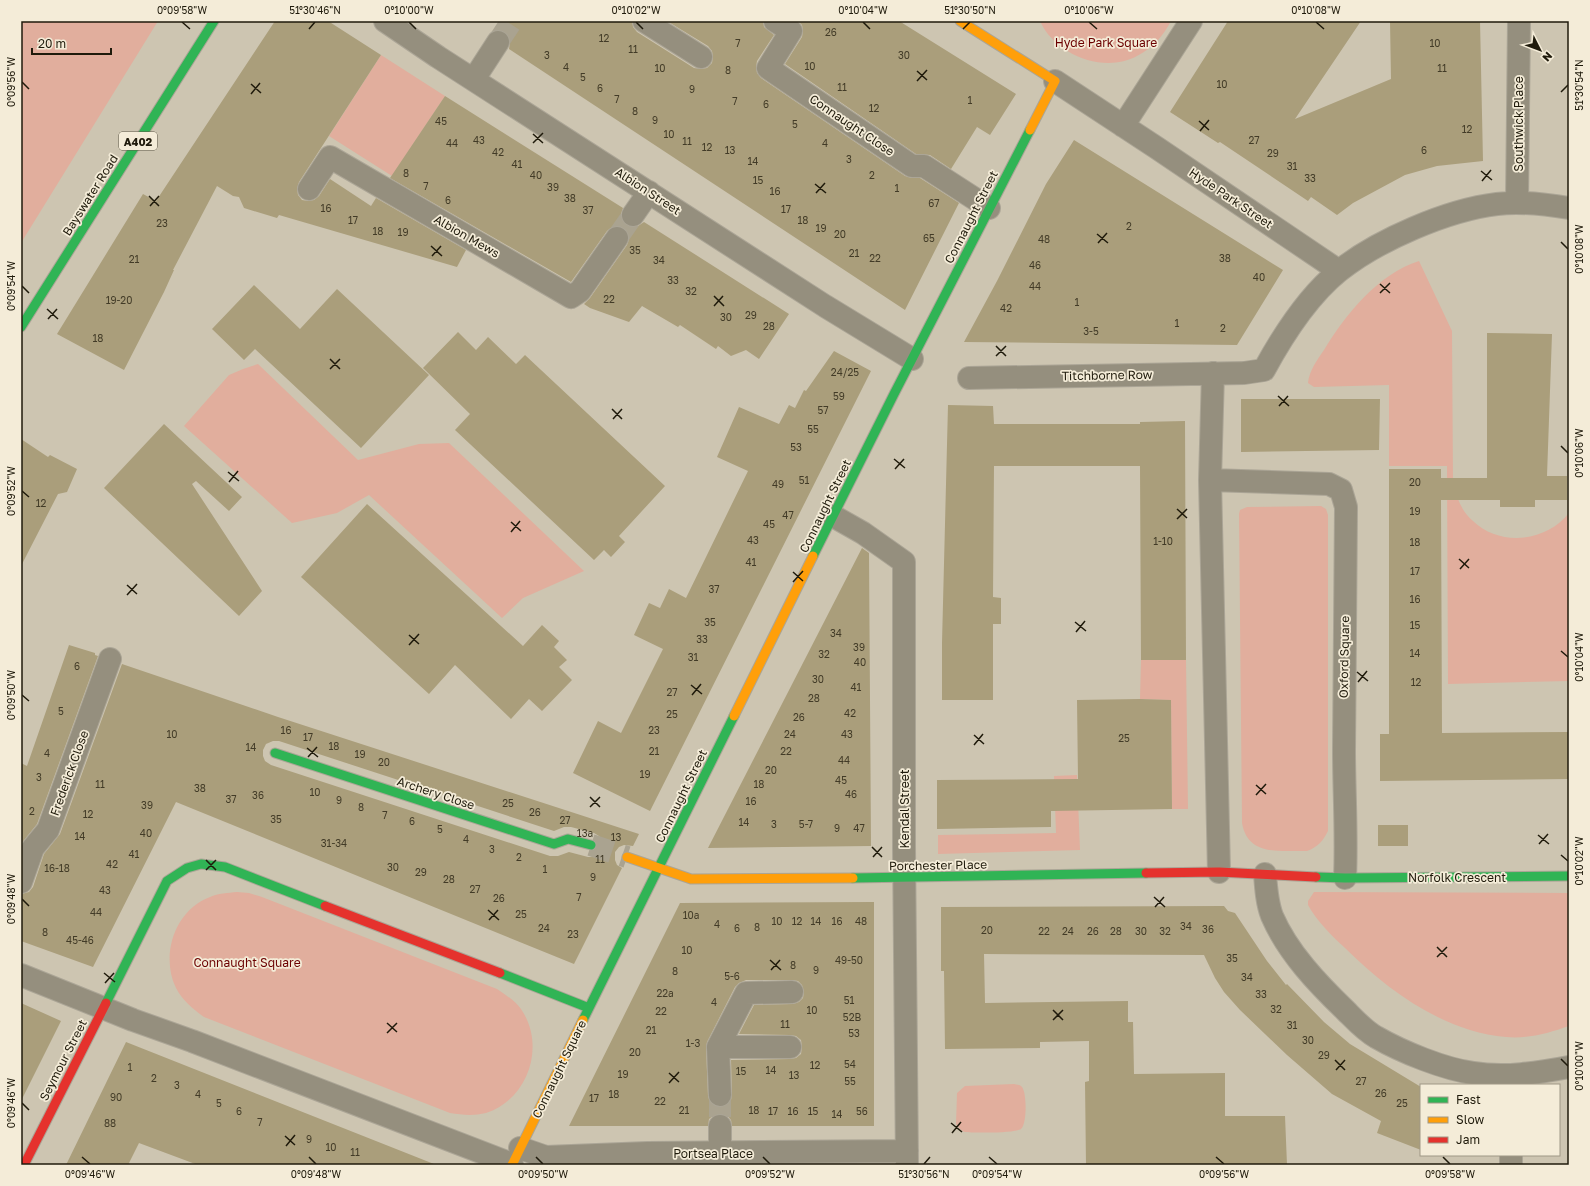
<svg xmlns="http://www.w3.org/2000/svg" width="1590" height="1186" font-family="'Golos Text',sans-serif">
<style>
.green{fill:#e1ae9d}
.building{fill:#aa9e7b;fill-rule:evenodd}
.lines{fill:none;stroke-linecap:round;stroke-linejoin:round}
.street-tunnel{stroke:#aaa390;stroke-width:22;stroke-dasharray:22 11;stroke-linecap:butt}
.secondary-tunnel{stroke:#aaa390;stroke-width:22;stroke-dasharray:22 11;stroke-linecap:butt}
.street-casing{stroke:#aba596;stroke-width:24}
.fast-casing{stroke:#aba596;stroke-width:11}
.slow-casing{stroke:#aba596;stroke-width:11}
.jam-casing{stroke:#aba596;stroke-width:11}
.street{stroke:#958f7e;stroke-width:22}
.fast{stroke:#30b455;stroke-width:9}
.slow{stroke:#ff9f0a;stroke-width:9}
.jam{stroke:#e5322d;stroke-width:9}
.ticks{fill:none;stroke:#1f1a0b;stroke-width:1.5}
.labels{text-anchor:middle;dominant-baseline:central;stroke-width:3.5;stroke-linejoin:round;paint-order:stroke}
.number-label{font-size:10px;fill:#423b27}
.shield{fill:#f4ecd8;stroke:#5f5948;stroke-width:1}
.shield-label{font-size:11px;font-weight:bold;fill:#1f1a0b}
.park-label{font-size:12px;fill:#6b0000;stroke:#f4ecd8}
.street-label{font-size:12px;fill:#1f1a0b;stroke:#f4ecd8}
.neatline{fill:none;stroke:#1f1a0b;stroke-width:1.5}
.ticks-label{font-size:10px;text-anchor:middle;fill:#1f1a0b}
</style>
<rect width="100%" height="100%" fill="#cdc5b1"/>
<path class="green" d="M21,21H158L21,243Z
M1040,21H1171C1163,36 1153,48 1137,56C1104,74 1055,55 1040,21Z
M381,55L445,96L392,176L329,136Z
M1419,261L1452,331L1453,483C1457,498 1461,511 1473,521C1500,547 1546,542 1569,513V681L1448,684L1447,466H1389V385L1314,387L1308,383C1309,371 1317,360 1324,350C1345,315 1378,274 1419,261Z
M258,364L358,460L419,444L449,443L584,571L523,598L502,618L369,495L337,513L292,523L184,426L229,375L243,369Z
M1321,506L1326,509L1328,515V831C1323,841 1318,847 1307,851C1280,850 1248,857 1242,823L1239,514L1240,510L1247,507Z
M1141,660H1186L1188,809H1172L1171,700L1140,699Z
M1077,775L1080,850L938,854V835L1056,833L1054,776Z
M237,892L249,893L262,897L497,989C506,995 515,1001 521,1009C546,1045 529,1099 486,1113C474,1116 462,1115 450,1113L204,1017C193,1009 182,1000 176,988C160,955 175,910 210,897C218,893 228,893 237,892Z
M1314,892L1569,893V1026C1549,1033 1528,1039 1506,1037C1444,1032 1387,990 1344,947C1331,935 1317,921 1308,905V901Z
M1014,1084C1017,1085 1020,1084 1022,1087C1027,1093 1027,1124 1021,1129C1015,1133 973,1133 965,1132C961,1131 958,1127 956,1124L957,1093L965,1086Z"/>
<path class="building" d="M275,21H328L381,55L299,182L297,189L298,195L302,200L308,201L314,200L319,196L330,179L371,206L376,198L466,250L457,267L279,215L277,218L244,208L239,197L233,196L217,186L173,270H174L164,292L124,370L57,334L143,194L156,201Z
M502,21H632L633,27L637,32L694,68L701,69L707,68L712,63L713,57L712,51L708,46L667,21H763L764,27L774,35L757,61L756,67L757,73L761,78L905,176L912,178H920L959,203L905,310L509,49L510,42L509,36L504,31L496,30Z
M798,21H899L1016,94L990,135L977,127L951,169L930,155L916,154L785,64L802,37L803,31L802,25Z
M1228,21H1361L1295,119L1391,79L1390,21H1480L1483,161L1437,166L1405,175L1353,203L1337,215L1311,197L1308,201L1220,142L1218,143L1170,112Z
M445,96L623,208L621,214L622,220L626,225L632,227L638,226L644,222L789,314L759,359L746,350L731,356L718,346L716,349L680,325L678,327L642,306L629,322L590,308L584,304L590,298L627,245L629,239L628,233L624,228L618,226L612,227L607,231L571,282L390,178Z
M1074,140L1283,270L1237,345L964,342L997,281L1046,184Z
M254,285L300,329L337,289L429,375L361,448L255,349L244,360L212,329Z
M458,332L476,350L488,337L516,364L525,355L665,486L619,536L625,542L611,557L604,550L594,560L455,430L470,414L423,368Z
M1487,333L1552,334L1547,476H1567V500H1535V507H1500V500H1441L1442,733L1569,732V779L1380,781V734H1389V469H1441V478H1487Z
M834,351L871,371L650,811L573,773L598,721L621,733L663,649L634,635L649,603L660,608L669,589L686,598L748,471L717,457L739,407L779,424L789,405L795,408L804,390L806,391Z
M1241,399H1380L1379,450L1241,452Z
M948,405L993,406L994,424H1140V422L1185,421L1186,660H1141L1140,466H994L993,597L1001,598V624H993V700H942V643Z
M164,424L242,497L229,511L196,481L192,484L262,591L239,616L104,488Z
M21,439L48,457L50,455L77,469L67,492L58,494L21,566Z
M367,504L523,646L542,625L559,641L554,647L567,660L559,667L572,680L542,711L529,699L511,719L455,665L429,694L301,577Z
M862,548L869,553L871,846L708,848Z
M69,645L95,653V655L98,656L37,824L21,844V763L27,766Z
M122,664L278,717L639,834L633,846L624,845L619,847L615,852V860L617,865L622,868L574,964L176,802L93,967L21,941V894L29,892L33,887L44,854L60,834ZM273,741H279L554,831L564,827H571L594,833L599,836L603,841V849L600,854L594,857H588L569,852L558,856H550L271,765L265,761L263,756V750L266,744Z
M1140,699L1171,700L1172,809L1051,811V827L937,829V780L1078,779L1077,700Z
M1378,825H1408V846H1378Z
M874,902V1126H732L731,1120L727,1115L720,1114L714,1115L709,1119L708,1126H569L680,903ZM746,980H792L798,981L802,985L804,992L803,998L799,1002L793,1004L754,1005L739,1034L790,1035L796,1036L801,1040L802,1047L801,1054L796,1058L790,1059L731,1060L732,1094L731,1100L726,1106L721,1107L715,1106L710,1102L708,1096L706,1048L707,1042L735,987L739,983Z
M1224,906L1228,911L1235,913L1267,961L1286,985L1287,984L1324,1022L1350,1044L1421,1087V1150L1377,1133L1381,1121L1332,1094L1287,1055L1240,1010L1224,992L1215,978L1204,955L984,954L985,1003L1128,1001V1022H1133L1134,1074L1225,1073V1116H1285L1287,1165H1086L1085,1082L1089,1081V1041L1040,1042V1048L945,1049L944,971H941V907Z
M21,1003L61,1021L21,1101Z
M126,1042L434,1164L433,1165H198L139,1143L128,1165H66Z"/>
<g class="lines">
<path class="street-tunnel" d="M498,42L512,21
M617,238L633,215
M720,1095V1126"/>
<path class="secondary-tunnel" d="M591,845L627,857"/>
<g class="street-casing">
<path id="street" d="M385,21L438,57L825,306L912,359
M644,21L701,57
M775,21L791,31L768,68L912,166H924L989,208
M474,79L498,42
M1055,81L1157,148L1339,271
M1123,126L1191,21
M309,189L330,157L571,297L580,291L617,238
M1517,203L1519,21
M633,215L649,192
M1213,373L1210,480L1219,872
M969,378L1244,373L1264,370C1283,335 1308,296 1339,271C1378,240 1447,210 1497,204C1521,201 1545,204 1569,208
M1210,480L1329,484L1341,490L1346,507C1345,588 1344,669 1344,750C1344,792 1347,835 1345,878
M833,516L863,533L904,562V847L907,1165
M1265,874C1266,888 1267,903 1272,916C1288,953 1318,984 1346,1011C1355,1020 1365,1031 1376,1037C1402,1052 1444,1069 1473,1073C1505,1078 1537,1073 1569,1067
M21,882L33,848L48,830L110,659
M21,975L133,1020L192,1041L512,1164
M718,1047H790
M720,1095L718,1047L746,993L792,992
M520,1148L546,1157L648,1153L907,1151
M720,1153V1126
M1511,1155V1165"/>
</g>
<g class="fast-casing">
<path id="fast" d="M21,327L214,21
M813,556L894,394L1030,130
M275,753L554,844L568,839L591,845
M1316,877L1345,878L1569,876
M853,878L1146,873
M500,973L589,1008
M106,1003L167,881L187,868L201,864L225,867L325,906
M583,1020L734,716"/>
</g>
<g class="slow-casing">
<path id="slow" d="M960,21L1055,81L1030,130
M734,716L813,556
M627,857L691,879L853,878
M512,1165L583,1020"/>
</g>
<g class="jam-casing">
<path id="jam" d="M1146,873L1219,872L1316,877
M325,906L500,973
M24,1165L106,1003"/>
</g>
<use href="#street" class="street"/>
<use href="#fast" class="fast"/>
<use href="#slow" class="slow"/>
<use href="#jam" class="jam"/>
</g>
<path class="ticks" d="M182,22L190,29M409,22L416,29M636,22L643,29M863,22L870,29M1089,22L1097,29M1316,22L1324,29M309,29L315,22M963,29L970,22M917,71L927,80M917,81L927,70M22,82L29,89M251,84L261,93M1561,92L1568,85M251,94L260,83M1199,121L1209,130M1200,131L1209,120M533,134L543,143M533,143L543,133M1481,171L1492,180M1482,181L1491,170M815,184L826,193M816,193L825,183M149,196L159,206M150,206L159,196M1097,234L1108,243M1561,242L1568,249M1098,243L1107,233M431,246L442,256M432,256L441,246M1380,284L1390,293M22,286L29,293M1380,293L1390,283M714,296L724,306M714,306L723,296M47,309L58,319M48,319L57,309M996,346L1006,356M996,356L1006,346M330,359L340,369M330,369L340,359M1278,396L1289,406M1279,406L1288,396M612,409L622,419M613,419L622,409M1561,446L1568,453M894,459L905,468M895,469L904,459M228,472L239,481M229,482L238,471M22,491L29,497M1177,509L1187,518M1177,519L1187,509M511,522L521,531M511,532L520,521M1459,559L1469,568M1460,569L1469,559M793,572L803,581M793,582L803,571M127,585L137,594M127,595L137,584M1075,622L1086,631M1076,632L1085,621M409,635L419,644M409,645L419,634M1561,651L1568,657M1357,672L1368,681M1358,682L1367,671M691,685L702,694M22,695L29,701M692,695L701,684M974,735L984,744M974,745L983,734M307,748L318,757M308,757L317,747M1256,785L1266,794M1256,795L1266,784M590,797L600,807M590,807L600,797M1538,835L1549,844M1539,844L1548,834M872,847L882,857M1561,855L1568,861M873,857L882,847M206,860L216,870M206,870L216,860M1154,897L1165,907M22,899L29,906M1155,907L1164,897M488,910L499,920M489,920L498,910M1437,947L1447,957M1437,957L1447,947M770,960L781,970M771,970L780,960M104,973L115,982M105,983L114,973M1053,1010L1063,1020M1053,1020L1063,1010M387,1023L397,1032M387,1033L397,1023M1561,1059L1568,1066M1335,1060L1345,1070M1336,1070L1345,1060M669,1073L679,1082M669,1083L679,1072M22,1103L29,1110M951,1123L962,1132M952,1133L961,1122M285,1136L295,1145M286,1146L295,1135M82,1157L90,1164M309,1157L316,1164M536,1157L543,1164M763,1157L770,1164M989,1157L997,1164M1216,1157L1224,1164M1443,1157L1450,1164M924,1164L930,1157"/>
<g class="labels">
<g class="number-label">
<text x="831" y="32">26</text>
<text x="604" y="38">12</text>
<text x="738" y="43">7</text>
<text x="1435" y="43">10</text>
<text x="633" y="49">11</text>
<text x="547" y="55">3</text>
<text x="904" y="55">30</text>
<text x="810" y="66">10</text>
<text x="566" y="67">4</text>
<text x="660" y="68">10</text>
<text x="1442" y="68">11</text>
<text x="728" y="70">8</text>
<text x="583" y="77">5</text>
<text x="1222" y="84">10</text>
<text x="842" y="87">11</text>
<text x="600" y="88">6</text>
<text x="692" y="89">9</text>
<text x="617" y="99">7</text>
<text x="970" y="100">1</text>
<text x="735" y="101">7</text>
<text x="766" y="104">6</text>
<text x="874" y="108">12</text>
<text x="635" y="111">8</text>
<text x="655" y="120">9</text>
<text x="441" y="121">45</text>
<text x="795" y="124">5</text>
<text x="1467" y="129">12</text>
<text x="669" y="134">10</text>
<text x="479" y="140">43</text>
<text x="1254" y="140">27</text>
<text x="687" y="141">11</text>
<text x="452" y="143">44</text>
<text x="825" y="143">4</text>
<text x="707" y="147">12</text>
<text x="730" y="150">13</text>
<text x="1424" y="150">6</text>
<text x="498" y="152">42</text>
<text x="1273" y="153">29</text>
<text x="849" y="159">3</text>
<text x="753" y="161">14</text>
<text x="517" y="164">41</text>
<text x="1292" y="166">31</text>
<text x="406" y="173">8</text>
<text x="536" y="175">40</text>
<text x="872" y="175">2</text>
<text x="1310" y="178">33</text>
<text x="758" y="180">15</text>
<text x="426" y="186">7</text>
<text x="553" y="187">39</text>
<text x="897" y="188">1</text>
<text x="775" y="191">16</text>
<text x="570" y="198">38</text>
<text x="448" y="200">6</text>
<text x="934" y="203">67</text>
<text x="326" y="208">16</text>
<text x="786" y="209">17</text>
<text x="588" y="210">37</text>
<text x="353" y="220">17</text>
<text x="803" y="220">18</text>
<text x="162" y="223">23</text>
<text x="1129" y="226">2</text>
<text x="821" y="228">19</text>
<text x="378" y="231">18</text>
<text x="403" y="232">19</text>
<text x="840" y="234">20</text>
<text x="929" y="238">65</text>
<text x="1044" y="239">48</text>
<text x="635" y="250">35</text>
<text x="854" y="253">21</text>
<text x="875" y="258">22</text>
<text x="1225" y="258">38</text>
<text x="134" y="259">21</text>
<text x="659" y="260">34</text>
<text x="1035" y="265">46</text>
<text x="1259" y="277">40</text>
<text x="673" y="280">33</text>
<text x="1035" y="286">44</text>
<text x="691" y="291">32</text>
<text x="609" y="299">22</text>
<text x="119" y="300">19-20</text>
<text x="1077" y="302">1</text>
<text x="1006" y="308">42</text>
<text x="751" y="315">29</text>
<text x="726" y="317">30</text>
<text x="1177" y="323">1</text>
<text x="769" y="326">28</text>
<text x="1223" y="328">2</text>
<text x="1091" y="331">3-5</text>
<text x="98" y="338">18</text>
<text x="845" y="372">24/25</text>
<text x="839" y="396">59</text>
<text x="823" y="410">57</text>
<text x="813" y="429">55</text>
<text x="796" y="447">53</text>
<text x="804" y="480">51</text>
<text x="1415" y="482">20</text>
<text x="778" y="484">49</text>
<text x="41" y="503">12</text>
<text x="1415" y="511">19</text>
<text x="788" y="515">47</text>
<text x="769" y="524">45</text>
<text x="753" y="540">43</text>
<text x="1163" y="541">1-10</text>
<text x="1415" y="542">18</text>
<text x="751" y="562">41</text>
<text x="1415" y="571">17</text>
<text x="714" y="589">37</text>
<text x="1415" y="599">16</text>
<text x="710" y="622">35</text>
<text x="1415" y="625">15</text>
<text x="836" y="633">34</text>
<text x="702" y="639">33</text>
<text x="859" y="647">39</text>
<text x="1415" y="653">14</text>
<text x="824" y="654">32</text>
<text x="693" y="657">31</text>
<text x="860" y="662">40</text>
<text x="77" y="666">6</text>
<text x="818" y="679">30</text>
<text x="1416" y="682">12</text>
<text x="856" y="687">41</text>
<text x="672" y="692">27</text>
<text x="814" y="698">28</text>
<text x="61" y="711">5</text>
<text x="850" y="713">42</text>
<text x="672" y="714">25</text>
<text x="799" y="717">26</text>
<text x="286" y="730">16</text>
<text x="654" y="730">23</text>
<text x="172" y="734">10</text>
<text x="790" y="734">24</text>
<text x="847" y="734">43</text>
<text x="308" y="737">17</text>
<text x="1124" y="738">25</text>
<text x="334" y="746">18</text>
<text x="251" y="747">14</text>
<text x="654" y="751">21</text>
<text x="786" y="751">22</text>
<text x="47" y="753">4</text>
<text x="360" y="754">19</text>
<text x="844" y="760">44</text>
<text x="384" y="762">20</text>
<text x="771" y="770">20</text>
<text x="645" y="774">19</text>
<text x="39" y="777">3</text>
<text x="841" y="780">45</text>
<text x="100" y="784">11</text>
<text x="759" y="784">18</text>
<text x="200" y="788">38</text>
<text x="315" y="792">10</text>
<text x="851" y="794">46</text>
<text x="258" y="795">36</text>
<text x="231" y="799">37</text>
<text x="339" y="800">9</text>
<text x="751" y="801">16</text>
<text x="508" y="803">25</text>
<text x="147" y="805">39</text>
<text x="361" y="807">8</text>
<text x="32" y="811">2</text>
<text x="535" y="812">26</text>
<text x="88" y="814">12</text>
<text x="385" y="815">7</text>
<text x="276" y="819">35</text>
<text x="565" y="820">27</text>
<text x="412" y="821">6</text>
<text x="744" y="822">14</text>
<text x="774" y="824">3</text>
<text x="806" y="824">5-7</text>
<text x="837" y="828">9</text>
<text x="859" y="828">47</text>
<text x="440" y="829">5</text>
<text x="146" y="833">40</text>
<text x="585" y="833">13a</text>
<text x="80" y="836">14</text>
<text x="616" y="837">13</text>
<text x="466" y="839">4</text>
<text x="334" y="843">31-34</text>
<text x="492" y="849">3</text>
<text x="134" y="854">41</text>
<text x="519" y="857">2</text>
<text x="600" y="859">11</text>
<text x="112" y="864">42</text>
<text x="393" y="867">30</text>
<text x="57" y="868">16-18</text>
<text x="545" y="869">1</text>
<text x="421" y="872">29</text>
<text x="593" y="877">9</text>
<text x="449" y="879">28</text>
<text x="475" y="889">27</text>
<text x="105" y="890">43</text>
<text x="579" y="897">7</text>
<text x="499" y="898">26</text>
<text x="96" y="912">44</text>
<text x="521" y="914">25</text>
<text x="691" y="915">10a</text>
<text x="777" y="921">10</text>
<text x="797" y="921">12</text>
<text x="816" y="921">14</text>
<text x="837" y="921">16</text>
<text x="861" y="921">48</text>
<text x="717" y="924">4</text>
<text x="1186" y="926">34</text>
<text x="757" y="927">8</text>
<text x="544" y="928">24</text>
<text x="737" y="928">6</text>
<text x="1208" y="929">36</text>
<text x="987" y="930">20</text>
<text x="1044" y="931">22</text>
<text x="1068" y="931">24</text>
<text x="1093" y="931">26</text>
<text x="1116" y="931">28</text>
<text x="1141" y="931">30</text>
<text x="1165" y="931">32</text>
<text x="45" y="932">8</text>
<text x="573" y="934">23</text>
<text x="80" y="940">45-46</text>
<text x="687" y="950">10</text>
<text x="1232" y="958">35</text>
<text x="849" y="960">49-50</text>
<text x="793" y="965">8</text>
<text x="816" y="970">9</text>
<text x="675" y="971">8</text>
<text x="732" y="976">5-6</text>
<text x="1247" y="977">34</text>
<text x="665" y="993">22a</text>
<text x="1261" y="994">33</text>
<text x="849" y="1000">51</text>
<text x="714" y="1002">4</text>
<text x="1276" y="1009">32</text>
<text x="812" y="1010">10</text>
<text x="661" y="1011">22</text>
<text x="852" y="1017">52B</text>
<text x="785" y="1024">11</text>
<text x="1292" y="1025">31</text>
<text x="651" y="1030">21</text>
<text x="854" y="1033">53</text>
<text x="1308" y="1040">30</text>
<text x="693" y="1043">1-3</text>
<text x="635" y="1052">20</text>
<text x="1324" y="1055">29</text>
<text x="850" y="1064">54</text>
<text x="815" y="1065">12</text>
<text x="130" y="1067">1</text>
<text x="771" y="1070">14</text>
<text x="741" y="1071">15</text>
<text x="623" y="1074">19</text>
<text x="794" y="1075">13</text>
<text x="154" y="1078">2</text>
<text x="850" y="1081">55</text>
<text x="1361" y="1081">27</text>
<text x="177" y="1085">3</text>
<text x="1381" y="1093">26</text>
<text x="198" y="1094">4</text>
<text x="614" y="1094">18</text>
<text x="116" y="1097">90</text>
<text x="594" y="1098">17</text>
<text x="660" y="1101">22</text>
<text x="219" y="1103">5</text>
<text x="1402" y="1103">25</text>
<text x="684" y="1110">21</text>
<text x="754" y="1110">18</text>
<text x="239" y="1111">6</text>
<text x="773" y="1111">17</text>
<text x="793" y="1111">16</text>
<text x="813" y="1111">15</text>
<text x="862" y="1111">56</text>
<text x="837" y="1114">14</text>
<text x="260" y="1122">7</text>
<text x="110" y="1123">88</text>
<text x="309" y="1139">9</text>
<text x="331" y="1147">10</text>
<text x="355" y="1152">11</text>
</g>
<rect class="shield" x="119" y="132" width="38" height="18" rx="3"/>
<g class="shield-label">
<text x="138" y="141">A402</text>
</g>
<g class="park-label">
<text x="1106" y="42">Hyde Park Square</text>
<text x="247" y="962">Connaught Square</text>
</g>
<g class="street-label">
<text transform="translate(1518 124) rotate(-90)">Southwick Place</text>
<text transform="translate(852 125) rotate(34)">Connaught Close</text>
<text transform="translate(648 191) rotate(33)">Albion Street</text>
<text transform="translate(90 195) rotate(-58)">Bayswater Road</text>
<text transform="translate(1231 198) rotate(34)">Hyde Park Street</text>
<text transform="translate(971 217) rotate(-63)">Connaught Street</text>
<text transform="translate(467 236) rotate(30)">Albion Mews</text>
<text transform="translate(1107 375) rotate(-1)">Titchborne Row</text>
<text transform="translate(825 506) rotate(-64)">Connaught Street</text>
<text transform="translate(1344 657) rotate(-89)">Oxford Square</text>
<text transform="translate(69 773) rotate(-70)">Frederick Close</text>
<text transform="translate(436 793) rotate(18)">Archery Close</text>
<text transform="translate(681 796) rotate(-64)">Connaught Street</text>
<text transform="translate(904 809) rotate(-90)">Kendal Street</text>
<text transform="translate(938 865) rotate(-1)">Porchester Place</text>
<text x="1457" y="877">Norfolk Crescent</text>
<text transform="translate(63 1060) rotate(-63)">Seymour Street</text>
<text transform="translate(559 1069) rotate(-64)">Connaught Square</text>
<text x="713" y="1153">Portsea Place</text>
</g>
</g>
<rect width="1590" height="1186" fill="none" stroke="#f4ecd8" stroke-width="44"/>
<rect x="1420" y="1084" width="140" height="72" fill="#f4ecd8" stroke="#9f9886"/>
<rect x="1428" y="1097" width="20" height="6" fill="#30b455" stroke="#9f9886"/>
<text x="1456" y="1104" font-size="12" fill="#1f1a0b">Fast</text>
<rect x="1428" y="1117" width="20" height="6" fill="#ff9f0a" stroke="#9f9886"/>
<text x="1456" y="1124" font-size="12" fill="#1f1a0b">Slow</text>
<rect x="1428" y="1137" width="20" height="6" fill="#e5322d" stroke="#9f9886"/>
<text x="1456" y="1144" font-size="12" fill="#1f1a0b">Jam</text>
<g transform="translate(1540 50) rotate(132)" stroke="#f4ecd8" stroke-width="3" paint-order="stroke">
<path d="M0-3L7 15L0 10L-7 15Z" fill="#1f1a0b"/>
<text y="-6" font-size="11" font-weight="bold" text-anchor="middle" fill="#1f1a0b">N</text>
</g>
<path d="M32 48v6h79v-6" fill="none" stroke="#1f1a0b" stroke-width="2"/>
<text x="38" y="48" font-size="12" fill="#1f1a0b" stroke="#f4ecd8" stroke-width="3" paint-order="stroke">20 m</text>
<rect x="22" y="22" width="1546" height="1142" class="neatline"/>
<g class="ticks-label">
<text x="182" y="14">0°09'58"W</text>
<text x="315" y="14">51°30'46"N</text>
<text x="409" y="14">0°10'00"W</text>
<text x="636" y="14">0°10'02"W</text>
<text x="863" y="14">0°10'04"W</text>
<text x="970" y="14">51°30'50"N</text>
<text x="1089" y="14">0°10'06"W</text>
<text x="1316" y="14">0°10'08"W</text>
<text transform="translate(11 82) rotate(-90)" y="4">0°09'56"W</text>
<text transform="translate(1579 85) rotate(-90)" y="4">51°30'54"N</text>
<text transform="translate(1579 249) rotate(-90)" y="4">0°10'08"W</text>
<text transform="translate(11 286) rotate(-90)" y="4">0°09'54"W</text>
<text transform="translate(1579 453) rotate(-90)" y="4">0°10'06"W</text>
<text transform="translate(11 491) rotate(-90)" y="4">0°09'52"W</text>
<text transform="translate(1579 657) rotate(-90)" y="4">0°10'04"W</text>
<text transform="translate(11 695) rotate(-90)" y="4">0°09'50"W</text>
<text transform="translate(1579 861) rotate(-90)" y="4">0°10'02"W</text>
<text transform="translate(11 899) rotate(-90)" y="4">0°09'48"W</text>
<text transform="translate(1579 1066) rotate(-90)" y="4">0°10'00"W</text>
<text transform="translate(11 1103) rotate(-90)" y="4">0°09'46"W</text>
<text x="90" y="1178">0°09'46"W</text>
<text x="316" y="1178">0°09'48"W</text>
<text x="543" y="1178">0°09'50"W</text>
<text x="770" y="1178">0°09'52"W</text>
<text x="924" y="1178">51°30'56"N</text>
<text x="997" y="1178">0°09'54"W</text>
<text x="1224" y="1178">0°09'56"W</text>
<text x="1450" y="1178">0°09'58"W</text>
</g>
</svg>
